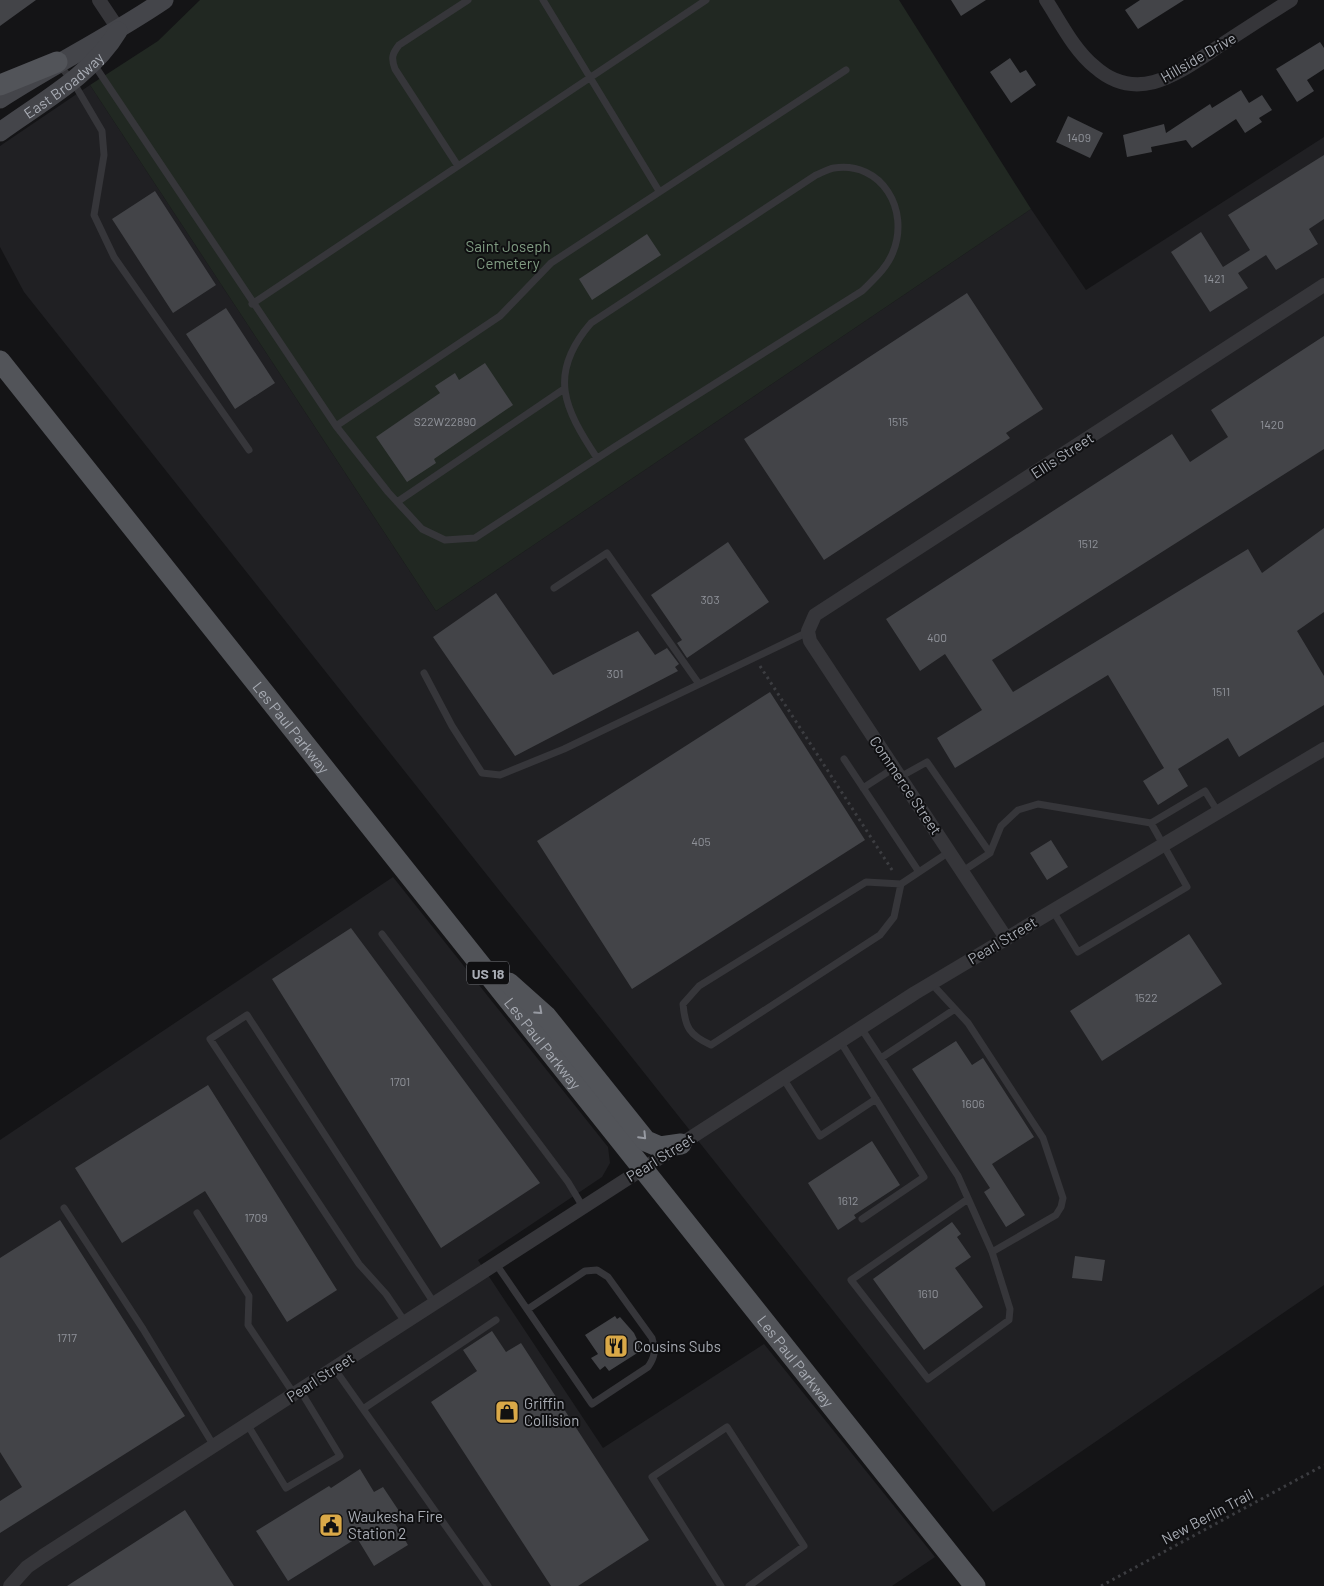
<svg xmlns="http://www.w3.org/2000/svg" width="1324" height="1586" font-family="Barlow,sans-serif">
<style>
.built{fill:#202023}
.green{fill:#212822}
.building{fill:#434448}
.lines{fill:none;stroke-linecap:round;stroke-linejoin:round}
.path{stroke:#3c3d41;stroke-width:3;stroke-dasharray:2.5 4;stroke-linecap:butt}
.service{stroke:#36363a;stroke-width:7}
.minor{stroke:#36363a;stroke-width:14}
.secondary{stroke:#44454a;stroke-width:19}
.primary{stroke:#525459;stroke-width:21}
.oneway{stroke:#979aa2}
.labels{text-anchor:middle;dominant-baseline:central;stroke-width:4;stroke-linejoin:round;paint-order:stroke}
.number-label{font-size:12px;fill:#8f9299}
.shield{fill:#0f0f11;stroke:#7a7d83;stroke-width:1}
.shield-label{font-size:14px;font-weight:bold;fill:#a8acb4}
.street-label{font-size:15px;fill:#a8acb4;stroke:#0f0f11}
.park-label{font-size:15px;fill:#819d83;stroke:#0f0f11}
.poi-label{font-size:15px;fill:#a8acb4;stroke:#0f0f11;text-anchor:start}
</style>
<rect width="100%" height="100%" fill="#141416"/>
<path class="built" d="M90,85L436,611L1031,209L1086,290L1324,137V1285L993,1512L24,292L0,247V146Z
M393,877L608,1147L610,1163L602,1177L478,1260L603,1448L764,1344L935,1557L892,1586H0V1140Z"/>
<path class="green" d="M200,0H899L1031,209L436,611L90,85L158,41Z"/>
<path class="building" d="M0,0H36L0,26Z
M951,0H986L961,16Z
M1140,0H1184L1138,29L1125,10Z
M1320,42L1324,48V69L1307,80L1314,91L1297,102L1276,69Z
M1010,58L1020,73L1026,70L1036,85L1011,103L990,72Z
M1241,90L1249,103L1262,95L1272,110L1259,118L1262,122L1245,133L1236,119L1192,148L1186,140L1151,147L1152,152L1127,157L1123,135L1164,124L1166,133L1210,104L1212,108Z
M1068,116L1103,133L1090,158L1056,142Z
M1324,155V219L1309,229L1318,244L1276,270L1266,255L1238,273L1248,288L1210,312L1171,252L1201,232L1223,267L1250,250L1228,215Z
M155,191L216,285L173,313L112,219Z
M647,234L661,255L592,300L579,279Z
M967,293L1043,409L1006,433L1010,438L824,560L744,439Z
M226,308L275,383L235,409L186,334Z
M1324,336V449L992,660L1013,692L1248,549L1262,573L1324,528V612L1297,631L1324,676V705L1239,757L1228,738L1178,769L1188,786L1158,805L1143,781L1164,768L1108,675L955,768L937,738L982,710L945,654L920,671L886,619L1172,434L1190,462L1228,437L1211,410Z
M485,363L513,405L434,459L436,463L407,482L376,437L440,393L435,386L455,373L459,380Z
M728,542L769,602L687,658L677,643L682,640L651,595Z
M496,593L553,675L638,631L655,655L667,648L679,664L675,667L678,671L515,756L433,637Z
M770,692L865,840L632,989L537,841Z
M1051,840L1068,867L1047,880L1030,853Z
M351,928L540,1183L441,1248L272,979Z
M1189,934L1222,984L1102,1061L1070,1011Z
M956,1041L972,1065L983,1058L1034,1137L992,1164L1025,1215L1006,1227L984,1192L990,1188L912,1069Z
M208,1085L337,1290L287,1322L205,1191L122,1243L75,1168Z
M872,1141L900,1185L854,1215L856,1218L838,1230L808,1183Z
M60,1220L185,1416L0,1533V1501L22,1487L0,1452V1258Z
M952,1222L961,1234L957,1237L971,1257L955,1268L983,1307L924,1350L873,1279Z
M1075,1256L1105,1260L1102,1281L1072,1278Z
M615,1316L617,1319L620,1317L634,1333L642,1350L609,1371L605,1366L600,1370L591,1358L598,1354L585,1335Z
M492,1331L506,1352L521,1343L649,1540L578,1586H551L431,1402L477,1371L463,1350Z
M360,1469L374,1492L383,1487L401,1514L393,1520L408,1545L374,1566L357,1538L288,1581L256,1531L329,1486L331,1488Z
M185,1510L234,1586H67Z"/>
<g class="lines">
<path class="path" d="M760,666L894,873
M1101,1586L1324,1465"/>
<path class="service" d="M543,0L659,191
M93,63L336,426L388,492L422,529L445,540L475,538L616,446L862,291C874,279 887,268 893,252C910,210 882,161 834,168C828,169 821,173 816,175L591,323C547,374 564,408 597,458
M59,65L72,80L102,131L104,155L94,215L114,257L249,450
M458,166L395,69C391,58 392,54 399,45L468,0
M252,304L706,0
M336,426L500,316L551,263L846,70
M397,502L564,389
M554,588L607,553L699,684
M424,673L452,726L482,773L500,775L564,749L808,632
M844,759L919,872
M900,777L927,762L990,853L963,871
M863,788L894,768
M990,853L1001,826L1018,810L1038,804L1151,823
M901,884L866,882L699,986L683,1004C685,1027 689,1035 711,1045L880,935L894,917L901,884L949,852
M1053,911L1078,952L1187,887L1151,823L1205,791L1218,812
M382,934L568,1182L583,1207
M861,1028L958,1176L992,1252L1056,1215L1061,1207L1063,1198L1043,1138L968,1023L931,983
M840,1041L924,1177L862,1219
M881,1058L955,1009
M783,1078L820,1136L876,1099
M968,1199L851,1280L928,1379L1009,1320L1010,1309L992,1252
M64,1208L143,1329L214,1446
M197,1213L249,1296L248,1325L294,1394
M496,1264L592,1404L648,1367C655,1357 656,1350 652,1338L608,1277L597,1270L585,1271L528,1309
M405,1322L386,1294L359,1264L210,1039L247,1015L434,1303
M334,1368L488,1586
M363,1409L496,1320
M247,1424L286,1488L340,1456L300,1390
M721,1586L652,1477L727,1427L804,1546L749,1586"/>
<path class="minor" d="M99,0L119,30
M1046,0C1061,23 1074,50 1095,67C1139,106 1181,71 1221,45C1244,30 1267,15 1291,0
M1006,938L810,641L808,631L815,615L1324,285
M10,1586L27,1567L43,1556L915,993L1324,749"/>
<g class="secondary">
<path d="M0,99C54,64 111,36 164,0"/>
<path id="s1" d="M0,132C41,102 92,75 118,31"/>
</g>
<g class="primary">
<path d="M0,85L57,62"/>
<path id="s2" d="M0,361L975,1586"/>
<path d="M509,983L546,1016L646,1141L660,1147L681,1144"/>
</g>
</g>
<defs><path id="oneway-chevron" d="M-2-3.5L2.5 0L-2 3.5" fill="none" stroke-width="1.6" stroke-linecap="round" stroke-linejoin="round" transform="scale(1.25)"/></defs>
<g class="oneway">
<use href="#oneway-chevron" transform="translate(539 1011) rotate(42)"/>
<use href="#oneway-chevron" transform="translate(643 1136) rotate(46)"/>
</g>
<defs>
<g id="restaurant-square" transform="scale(1.25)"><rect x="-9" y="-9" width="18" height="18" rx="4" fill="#daa948" stroke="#0f0f11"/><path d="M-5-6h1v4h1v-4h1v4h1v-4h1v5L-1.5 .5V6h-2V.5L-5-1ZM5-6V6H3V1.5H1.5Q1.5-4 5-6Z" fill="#111"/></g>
<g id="shop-square" transform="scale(1.25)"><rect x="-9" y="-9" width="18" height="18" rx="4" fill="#daa948" stroke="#0f0f11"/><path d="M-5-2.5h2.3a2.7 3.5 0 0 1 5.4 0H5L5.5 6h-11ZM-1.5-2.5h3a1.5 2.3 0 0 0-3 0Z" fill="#111"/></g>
<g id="civic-square" transform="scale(1.25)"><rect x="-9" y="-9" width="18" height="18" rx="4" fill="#daa948" stroke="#0f0f11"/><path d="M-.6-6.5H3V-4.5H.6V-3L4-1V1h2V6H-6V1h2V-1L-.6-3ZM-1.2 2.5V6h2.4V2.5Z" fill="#111"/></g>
</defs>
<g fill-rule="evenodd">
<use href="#restaurant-square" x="616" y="1346"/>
<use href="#shop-square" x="507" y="1412"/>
<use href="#civic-square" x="331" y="1525"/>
</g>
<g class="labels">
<g class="number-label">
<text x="1079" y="137">1409</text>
<text x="1214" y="278">1421</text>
<text x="445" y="421">S22W22890</text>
<text x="898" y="421">1515</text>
<text x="1272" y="424">1420</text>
<text x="1088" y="543">1512</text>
<text x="710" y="599">303</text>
<text x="937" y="637">400</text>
<text x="615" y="673">301</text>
<text x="1221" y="691">1511</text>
<text x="701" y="841">405</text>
<text x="1146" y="997">1522</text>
<text x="400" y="1081">1701</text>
<text x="973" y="1103">1606</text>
<text x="848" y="1200">1612</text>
<text x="256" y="1217">1709</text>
<text x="928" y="1293">1610</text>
<text x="67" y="1337">1717</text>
</g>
<rect class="shield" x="467" y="961.5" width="42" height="23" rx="4"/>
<g class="shield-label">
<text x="488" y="973">US 18</text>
</g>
<g class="street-label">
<text transform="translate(1198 57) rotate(-30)">Hillside Drive</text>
<text stroke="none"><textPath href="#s1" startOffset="79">East Broadway</textPath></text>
<text transform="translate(1062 455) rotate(-33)">Ellis Street</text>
<text stroke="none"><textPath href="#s2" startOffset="468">Les Paul Parkway</textPath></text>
<text transform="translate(906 785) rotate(56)">Commerce Street</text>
<text transform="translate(1002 940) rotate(-31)">Pearl Street</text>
<text stroke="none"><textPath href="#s2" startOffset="872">Les Paul Parkway</textPath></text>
<text transform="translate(660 1157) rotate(-32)">Pearl Street</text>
<text stroke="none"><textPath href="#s2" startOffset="1278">Les Paul Parkway</textPath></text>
<text transform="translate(320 1377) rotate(-33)">Pearl Street</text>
<text transform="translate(1207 1516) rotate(-28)">New Berlin Trail</text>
</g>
<g class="park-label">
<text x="508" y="246">Saint Joseph<tspan x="508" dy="17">Cemetery</tspan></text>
</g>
<g class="poi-label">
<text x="634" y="1346">Cousins Subs</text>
<text x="524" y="1403">Griffin<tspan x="524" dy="17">Collision</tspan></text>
<text x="348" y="1516">Waukesha Fire<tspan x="348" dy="17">Station 2</tspan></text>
</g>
</g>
</svg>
